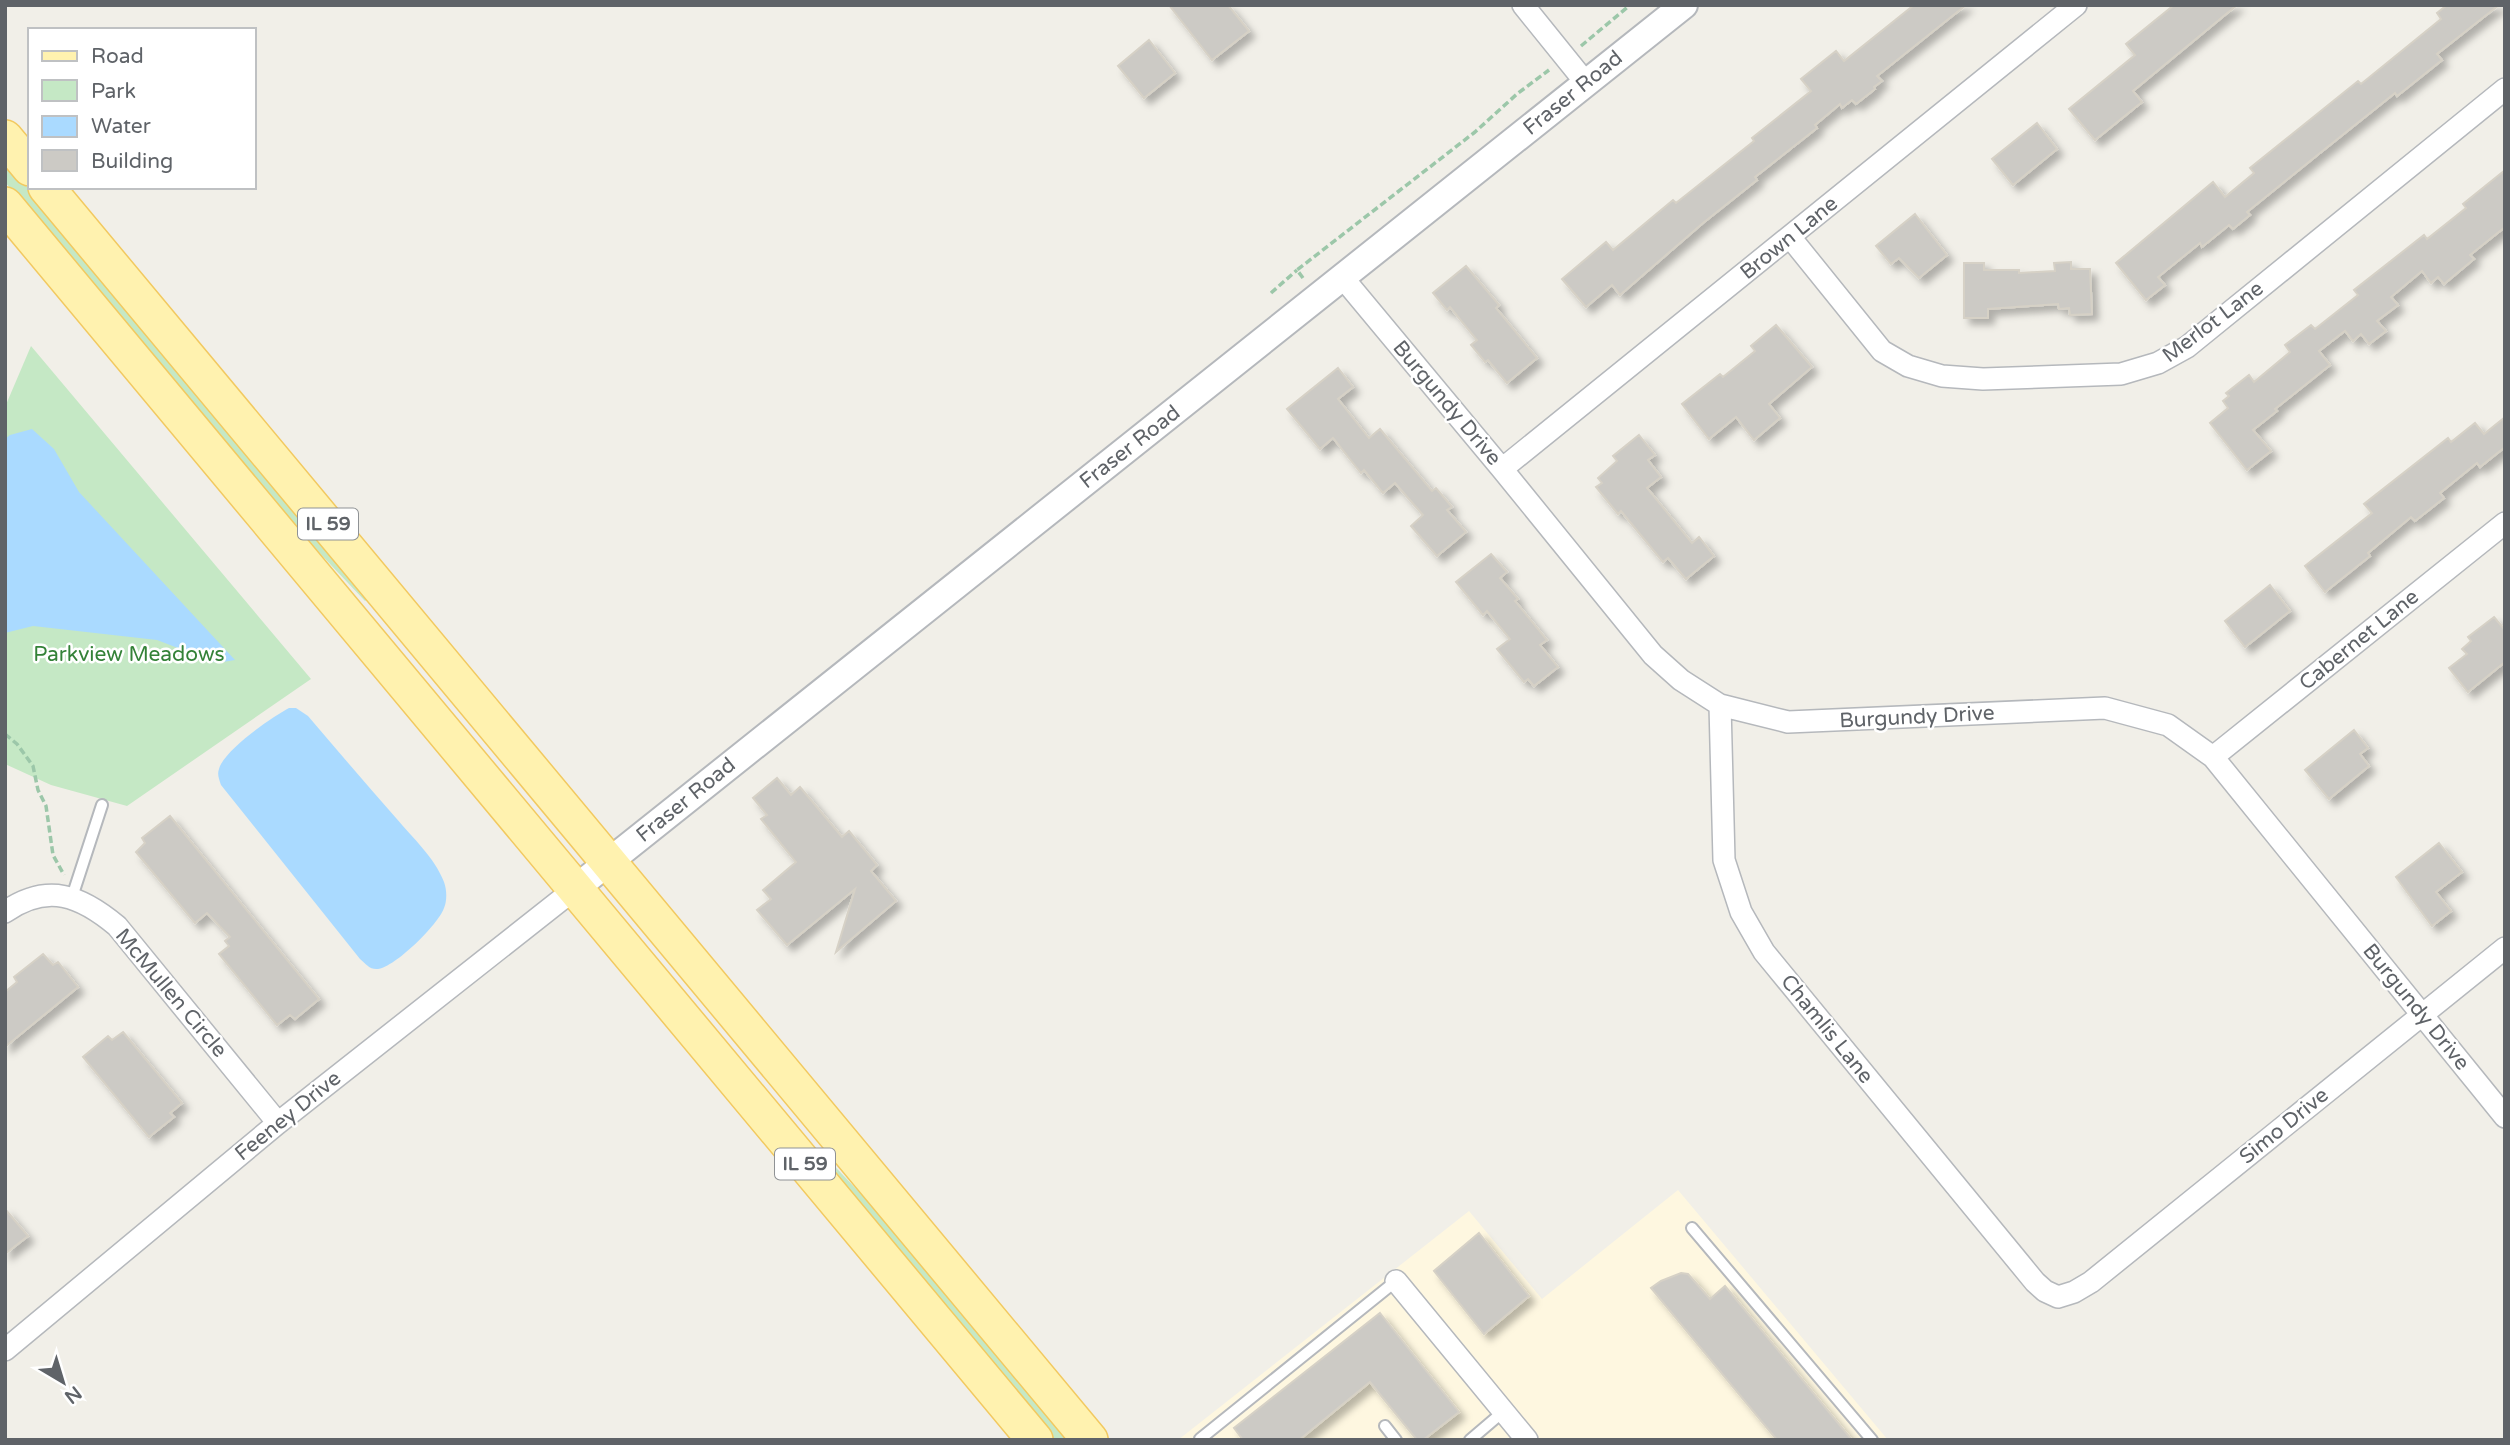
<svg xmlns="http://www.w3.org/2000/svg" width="2510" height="1445" font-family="'Varela Round',sans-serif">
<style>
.commercial{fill:#fef7e0}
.green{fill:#c5e8c5}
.water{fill:#aadaff}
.building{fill:#cccac5;stroke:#d6d1c6;stroke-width:2;filter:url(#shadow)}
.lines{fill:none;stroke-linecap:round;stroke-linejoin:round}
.service-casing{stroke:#b5b8bc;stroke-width:14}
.minor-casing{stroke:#b5b8bc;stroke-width:24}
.tertiary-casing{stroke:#b5b8bc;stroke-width:30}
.primary-casing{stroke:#f2c960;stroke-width:38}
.path{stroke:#9cc7a9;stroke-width:3.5;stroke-dasharray:7 3.5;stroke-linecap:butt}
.service{stroke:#fff;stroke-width:10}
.minor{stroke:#fff;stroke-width:21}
.tertiary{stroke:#fff;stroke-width:26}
.primary{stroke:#fff2af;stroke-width:35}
.labels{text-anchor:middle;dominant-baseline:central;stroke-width:5;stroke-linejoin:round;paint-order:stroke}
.shield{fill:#fff;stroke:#8f9295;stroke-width:2}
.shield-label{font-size:19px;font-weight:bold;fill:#5f6368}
.street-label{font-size:21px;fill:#5f6368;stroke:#fff}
.park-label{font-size:21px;fill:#348238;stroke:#fff}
</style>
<defs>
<filter id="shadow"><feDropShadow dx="6" dy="6" stdDeviation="3.5" flood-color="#0004"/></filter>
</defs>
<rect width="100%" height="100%" fill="#f1efe8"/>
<path class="commercial" d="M1678,1190L1888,1440H1178L1469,1211L1542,1299Z"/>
<path class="green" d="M5,161L371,597L365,601L278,509L5,182Z
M31,346L311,679L127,806L51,785L5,764V407Z
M820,1151L904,1239L1070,1440H1055L816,1155Z"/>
<path class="water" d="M32,429L54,449L79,492L235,660L217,663L157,640L33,626L5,633V439L10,435Z
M289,708H296L308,716C337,750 366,784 396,818C412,837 435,858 444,882C447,890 447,901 444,908C438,925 395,967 378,969C370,970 366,964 360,959L221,785C219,779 217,774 219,769C224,750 272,717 289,708Z"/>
<path class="building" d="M1169,5H1228L1249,31L1212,60Z
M1914,5H1966L1877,76L1882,81L1874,87L1875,89L1856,104L1852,100L1842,108L1840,104L1815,125L1817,128L1755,177L1757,180L1703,223L1620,295L1612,285L1586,307L1562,279L1606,242L1613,250L1673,200L1676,203L1754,141L1752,138L1811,91L1801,79L1836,51L1844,61Z
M2174,5H2237L2133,91L2142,102L2095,140L2069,109L2135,55L2126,44Z
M2447,5H2499L2437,54L2442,60L2397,96L2395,93L2315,157L2247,212L2250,215L2233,229L2229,225L2202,247L2200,243L2158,277L2165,285L2146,300L2116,263L2213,182L2225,197L2254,173L2250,168L2358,81L2361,84L2441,19L2437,13Z
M1149,40L1175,73L1144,98L1118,66Z
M2037,123L2057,149L2013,185L1992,159Z
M2505,170V227L2470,255L2474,259L2444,284L2438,277L2431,283L2422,271L2391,297L2398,305L2377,321L2386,331L2369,344L2361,334L2353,341L2345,331L2319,351L2330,365L2275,409L2277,411L2253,430L2271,451L2247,470L2210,423L2228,408L2223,401L2229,396L2226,393L2249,375L2254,382L2290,352L2285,345L2311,325L2315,329L2358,295L2354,290L2424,235L2427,239L2466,208L2463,204Z
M1915,214L1947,255L1919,278L1899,258L1891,264L1876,246Z
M2071,262V269H2090L2092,314L2070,315L2069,308L2059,309L2058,304L1988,309V318H1964V263H1984V270H2019V273L2055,271L2054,263Z
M1466,266L1499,305L1496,308L1537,358L1507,383L1488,360L1485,362L1471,345L1477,340L1450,307L1447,310L1433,293Z
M1776,325L1812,367L1769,404L1780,418L1754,440L1736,417L1709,439L1682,404L1720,374L1723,377L1755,351L1751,346Z
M1338,368L1353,387L1338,399L1369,438L1380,429L1432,491L1436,488L1452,507L1447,510L1466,532L1437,556L1411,526L1423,515L1395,483L1383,493L1364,470L1361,473L1333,438L1320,449L1287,409Z
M2505,417V447L2480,467L2477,463L2440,493L2444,498L2415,521L2411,517L2368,553L2370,556L2325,592L2305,566L2372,513L2364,504L2448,438L2451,442L2475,423L2484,434Z
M1639,435L1655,455L1648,460L1661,477L1647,488L1692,543L1699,537L1714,556L1686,579L1668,558L1663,562L1621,511L1618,514L1596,487L1602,483L1598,478L1617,461L1613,456Z
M1491,554L1507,572L1500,578L1518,599L1515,601L1547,640L1540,645L1558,667L1534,686L1528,679L1524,682L1497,649L1510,639L1487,611L1483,615L1456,582Z
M2270,585L2290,611L2245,647L2225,621Z
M2494,617L2505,630V662L2468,692L2449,668L2467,654L2462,649L2471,641L2468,637Z
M2354,730L2368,748L2360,754L2369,766L2329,799L2305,770Z
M777,778L791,795L800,787L842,837L849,831L877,865L871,871L896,901L836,952L855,889L787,945L757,910L771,899L763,890L796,862L761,819L767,815L753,798Z
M170,816L319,999L295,1019L290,1015L277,1025L219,954L229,946L225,941L230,937L207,913L195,923L136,852L145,843L142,838Z
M2439,843L2462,872L2436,892L2451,911L2432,926L2396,877Z
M43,954L53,965L58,962L78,987L5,1047V992L17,982L14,977Z
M123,1032L182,1103L170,1113L174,1117L149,1137L83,1057L108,1036L112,1040Z
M5,1209L28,1236L5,1254Z
M1479,1233L1529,1296L1484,1334L1434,1271Z
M1681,1273L1688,1274L1710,1299L1725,1286L1852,1440H1777L1651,1288L1661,1281Z
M1380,1313L1459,1412L1423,1440H1417L1370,1382L1299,1440H1243L1234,1428Z"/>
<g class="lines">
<g class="service-casing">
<path id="service" d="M72,897L102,805
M1692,1228L1872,1440
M1385,1426L1396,1440
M1200,1439L1396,1281
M1470,1440L1504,1411"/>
</g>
<g class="minor-casing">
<path id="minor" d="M1523,5L1586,83
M1790,237L1882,351L1908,366L1942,376L1983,379L2121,374L2158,363L2187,347L2505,89
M1343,278L1502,469L1653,655L1681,680L1720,705L1788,722L2105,708L2168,725L2213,757L2505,1117
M1502,469L2076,5
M1720,705L1724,860L1741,912L1764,952L2035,1282L2045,1291L2058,1297L2074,1292L2091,1282L2505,948
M2213,757L2505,523
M5,912C48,882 81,896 117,926L278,1123
M1396,1281L1527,1440
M5,1350L278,1123L576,888"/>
</g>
<g class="tertiary-casing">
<path id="tertiary" d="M576,888L1684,5"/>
</g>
<g class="primary-casing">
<path id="primary" d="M5,138L30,168
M46,187L1090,1440
M5,205L1035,1440"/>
</g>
<path class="path" d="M1581,46L1630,5
M1303,278L1297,270L1475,132L1517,94L1549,70
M1271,293L1297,270
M5,734L17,744L33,766L38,790L46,806L53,855L64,875"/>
<use href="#service" class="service"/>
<use href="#minor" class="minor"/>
<use href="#tertiary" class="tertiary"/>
<use href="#primary" class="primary"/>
</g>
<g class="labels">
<g class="shield">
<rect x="298" y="508.5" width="60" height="31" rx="5"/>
<rect x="775" y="1148.5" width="60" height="31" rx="5"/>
</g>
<g class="shield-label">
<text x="328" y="524">IL 59</text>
<text x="805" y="1164">IL 59</text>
</g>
<g class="street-label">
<text transform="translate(1573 93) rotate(-39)">Fraser Road</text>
<text transform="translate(1789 238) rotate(-39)">Brown Lane</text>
<text transform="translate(2213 322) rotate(-37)">Merlot Lane</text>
<text transform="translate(1447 403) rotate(50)">Burgundy Drive</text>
<text transform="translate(1130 447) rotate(-38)">Fraser Road</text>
<text transform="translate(2359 640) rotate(-39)">Cabernet Lane</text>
<text transform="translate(1917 717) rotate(-3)">Burgundy Drive</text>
<text transform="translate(686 800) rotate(-39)">Fraser Road</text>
<text transform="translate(171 993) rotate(50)">McMullen Circle</text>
<text transform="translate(2416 1007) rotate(51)">Burgundy Drive</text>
<text transform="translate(1827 1029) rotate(51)">Chamlis Lane</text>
<text transform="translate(288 1116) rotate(-39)">Feeney Drive</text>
<text transform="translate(2284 1126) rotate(-39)">Simo Drive</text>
</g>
<g class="park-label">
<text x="129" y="654">Parkview Meadows</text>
</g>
</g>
<rect width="2510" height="1445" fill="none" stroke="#5f6368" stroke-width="14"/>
<rect x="28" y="28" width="228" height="161" fill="#ffffff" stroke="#bfc1c3" stroke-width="2"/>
<rect x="42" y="51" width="35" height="10" fill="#fff2af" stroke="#bfc1c3" stroke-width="2"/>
<text x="91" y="63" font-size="21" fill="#5f6368">Road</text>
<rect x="42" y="80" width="35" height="21" fill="#c5e8c5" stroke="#bfc1c3" stroke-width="2"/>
<text x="91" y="98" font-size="21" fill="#5f6368">Park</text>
<rect x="42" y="116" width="35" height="21" fill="#aadaff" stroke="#bfc1c3" stroke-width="2"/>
<text x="91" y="133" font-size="21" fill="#5f6368">Water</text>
<rect x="42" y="150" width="35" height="21" fill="#cccac5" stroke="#bfc1c3" stroke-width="2"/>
<text x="91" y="168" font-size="21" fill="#5f6368">Building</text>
<g transform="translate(63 1382) rotate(142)" stroke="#ffffff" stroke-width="5" paint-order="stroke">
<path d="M0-5L12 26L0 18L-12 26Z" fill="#5f6368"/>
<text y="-10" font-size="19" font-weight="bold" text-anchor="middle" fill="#5f6368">N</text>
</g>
</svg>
